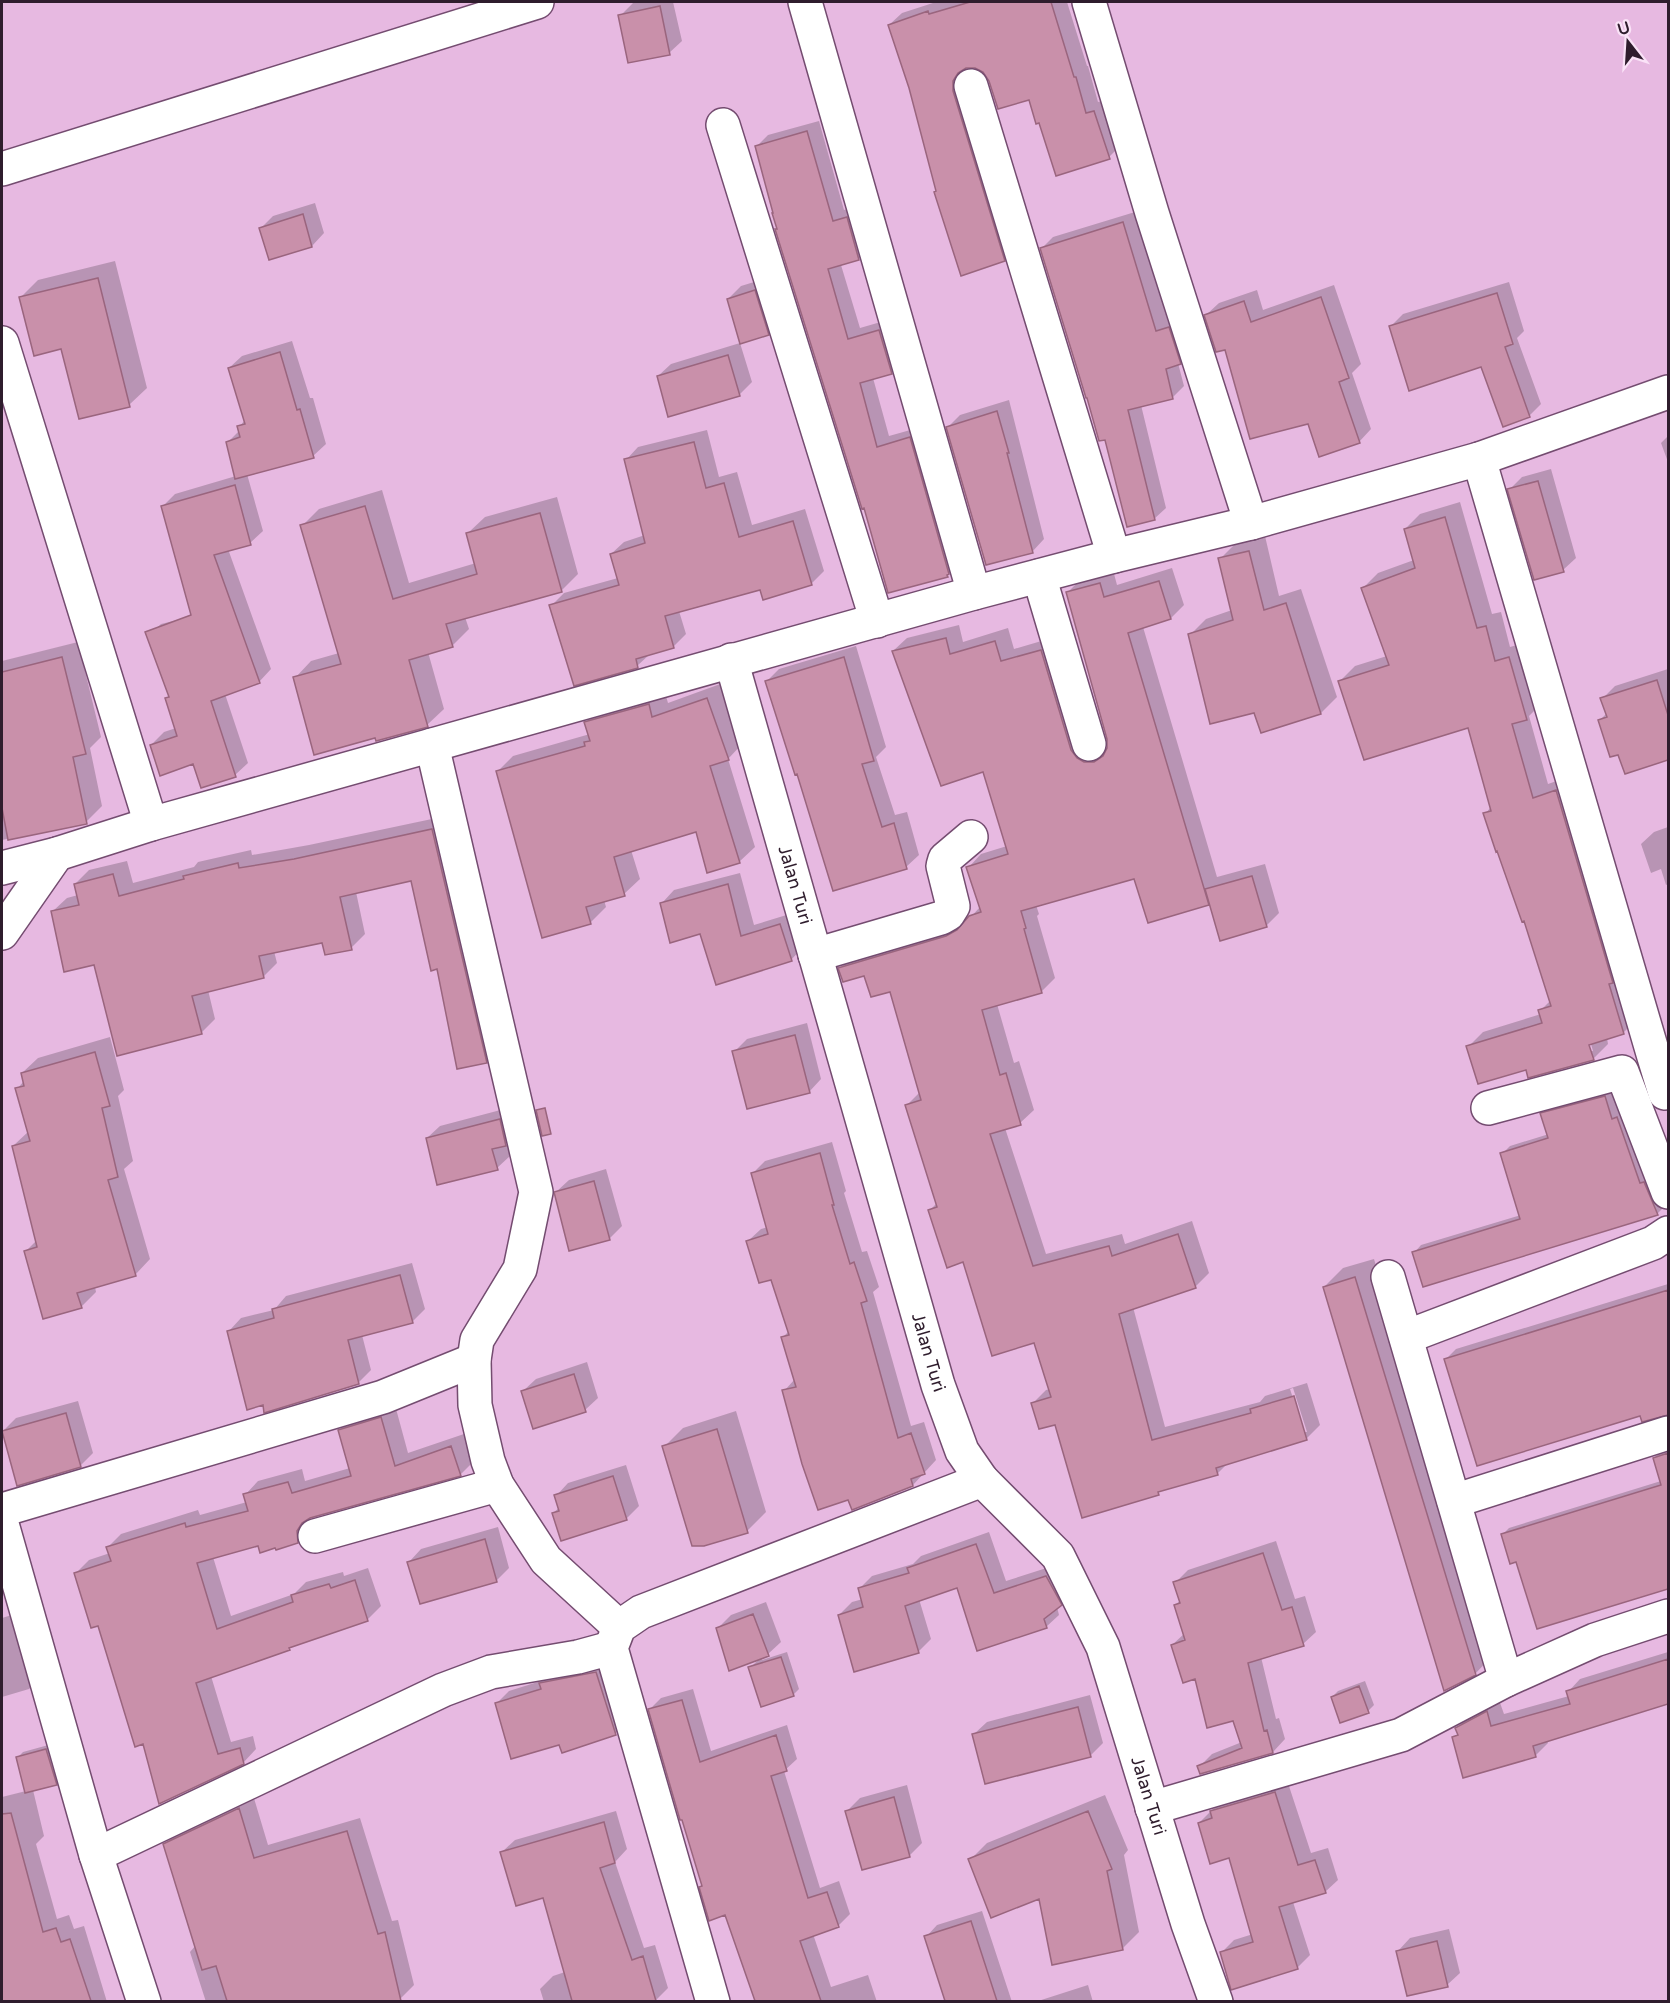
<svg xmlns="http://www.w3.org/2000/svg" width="1670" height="2003" font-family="'Varela Round',sans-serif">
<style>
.shadow{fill:#0003;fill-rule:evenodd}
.building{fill:#c990aa;stroke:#9a657e;stroke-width:1.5}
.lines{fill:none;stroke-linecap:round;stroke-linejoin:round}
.minor-casing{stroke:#744c70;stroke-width:36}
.minor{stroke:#fff;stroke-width:33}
.labels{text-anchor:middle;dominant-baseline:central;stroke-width:4.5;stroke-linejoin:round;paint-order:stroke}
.street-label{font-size:18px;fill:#2f1d2d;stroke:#fae2f7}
</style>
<rect width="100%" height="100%" fill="#e7b9e1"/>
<path class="shadow" d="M640,2H673L682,41L669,53L620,16L633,3Z
M936,2H1067L1087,66H1088L1098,102L1106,100L1121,145L1109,157L1030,98L990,80L984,71L975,66L965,68V79L1016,247L1004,260L937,191L910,87L889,25L902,13Z
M819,121L844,210L858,206L870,247L859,259L841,265L860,328L891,319L903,361L891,373L873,378L889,436L921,427L958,565L947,576L865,506L778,228L757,146L768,135Z
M315,203L324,233L312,246L270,258L261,228L273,216Z
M1135,212L1168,321L1180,316L1191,351L1178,363L1184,386L1173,397L1141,405L1166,508L1154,519L1106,438L1042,248L1053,237Z
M115,261L147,388L129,405L62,347L20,298L38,280Z
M767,278L780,321L768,334L728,299L741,286Z
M1509,282L1524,331L1517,338L1541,404L1529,416L1482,365L1391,326L1403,314Z
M1334,285L1361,364L1352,373L1371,429L1359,442L1226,348L1206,315L1219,303L1257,290L1263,310Z
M292,341L310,398H313L326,444L313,456L247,474L263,531L250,543L228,549L271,669L259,682L225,694L248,763L235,775L194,762L151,745L164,732L176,728L167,698L170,695L148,636L161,624L194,616L163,506L175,494L236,476L228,442L240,430L239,427L245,420L229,368L242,356Z
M740,343L752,382L739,395L658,376L671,364Z
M1009,400L1044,539L1032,552L948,427L960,415Z
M707,430L719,477L737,472L752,525L805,509L824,571L811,584L761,588L679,611L686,634L673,647L650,654L637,666L551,606L564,593L618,578L611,554L624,542L645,535L626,460L638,447Z
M1668,436V462L1661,443Z
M1551,469L1576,558L1563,570L1509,490L1522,477Z
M382,490L409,583L476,563L468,533L485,517L557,497L578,574L561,591L465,617L469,629L452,646L428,652L444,709L427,725L295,678L311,661L339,653L302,526L319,509Z
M1460,502L1492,614L1501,612L1510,647L1524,643L1541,704L1529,716L1548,784L1571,776L1638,1018L1623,1033L1607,1038L1608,1044L1593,1059L1527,1068L1468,1047L1483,1032L1541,1014L1540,1011L1551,1000L1525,919L1485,814L1491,807L1469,726L1340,681L1355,666L1387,656L1363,588L1378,573L1414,560L1405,529L1420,514ZM1589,1037L1593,1051H1590L1586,1038Z
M1265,536L1279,596L1301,589L1337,697L1321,713L1262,732L1255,711L1190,635L1206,619L1232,610L1220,559L1236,543Z
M1172,568L1184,605L1171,618L1143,627L1217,877L1265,864L1279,913L1266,926L1210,901L1208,903L1135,877L1036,905L1039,914L1037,916L1055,978L1041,992L997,1004L1014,1063L1019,1061L1034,1110L1020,1123L1005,1128L1046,1254L1122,1234L1125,1244L1192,1221L1209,1273L1195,1287L1133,1307L1165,1427L1260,1402L1265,1396L1307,1383L1320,1425L1307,1438L1229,1462L1217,1474L1163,1489L1158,1493L1056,1423L1033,1403L1046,1390L1050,1389L1035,1341L964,1260L930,1210L937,1203L907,1105L920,1092L891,990L865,975L840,968L853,955L968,920L980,907L968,868L981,854L1007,846L984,770L893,651L907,638L959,625L963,642L1008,628L1014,649L1055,637L1098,749H1108V738L1067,593L1081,579L1113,570L1117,585ZM1293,1388L1307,1432H1304L1290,1389Z
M78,642L101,737L90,748L102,806L86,822L2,840V661Z
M856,646L886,747L876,757L895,815L907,812L919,855L906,867L798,772L767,681L779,669Z
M1668,669V758L1626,772L1619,753L1600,720L1607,713L1602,699L1615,686Z
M723,683L743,743L728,759L755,847L739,862L697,830L631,850L640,879L624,894L604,900L606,907L590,923L497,772L513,756L590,734L586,722L601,707L664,689L668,703Z
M446,816L500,1047L486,1061L438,967L412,879L356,892L365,934L351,948L323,941L274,951L277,963L263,977L208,990L215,1019L201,1033L95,964L53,911L67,898L78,895L75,884L89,870L127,861L133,883L194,867L198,862L251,850L252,855L309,845Z
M1668,827V884L1666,885L1661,869L1651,873L1641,844L1654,832Z
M740,873L754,925L793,913L803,947L791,960L701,933L662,903L674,890Z
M807,1023L821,1079L809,1092L734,1052L747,1039Z
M110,1037L124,1090L118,1096L133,1161L124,1169L150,1259L135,1275L95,1287L96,1292L81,1307L25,1252L37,1240L13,1146L29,1131L17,1089L24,1081L22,1073L38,1058Z
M1613,1089L1620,1113L1625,1111L1665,1206L1657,1214L1414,1253L1421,1245L1521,1215L1502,1154L1510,1146L1549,1134L1542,1114L1550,1106Z
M512,1107L518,1132L506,1143L510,1156L497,1168L427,1138L440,1126Z
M832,1142L846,1191L844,1193L862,1252L867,1251L879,1287L873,1292L911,1426L924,1422L936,1460L913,1485L849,1498L784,1391L795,1379L783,1337L789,1331L772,1278L748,1241L761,1229L768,1227L753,1173L765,1161Z
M606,1169L622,1226L609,1239L556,1192L569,1180Z
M1374,1259L1494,1654L1475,1674L1324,1287L1343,1268Z
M412,1263L425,1309L412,1322L362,1335L371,1370L358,1383L264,1403L229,1331L241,1318L274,1310L286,1296Z
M1668,1284V1413L1641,1414L1446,1359L1456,1349Z
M587,1362L598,1398L585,1410L523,1391L536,1379Z
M78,1401L93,1453L80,1466L3,1431L16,1418Z
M395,1405L408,1453L464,1434L474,1461L461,1474L310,1516L311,1528L297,1541L276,1546L259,1544L213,1557L231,1616L294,1594L306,1582L343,1572L344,1576L368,1568L381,1606L367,1620L293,1645L289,1649L211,1676L231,1742L253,1736L256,1749L243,1763L144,1742L99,1624L76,1573L89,1560L110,1553L108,1547L121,1534L198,1510L200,1515L247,1502L245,1495L258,1481L302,1469L305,1481L350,1468L339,1430L353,1417Z
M736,1411L766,1512L747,1531L664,1447L683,1428Z
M1668,1449V1513L1665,1514L1668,1526V1587L1538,1627L1517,1561L1502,1535L1509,1528L1661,1481L1654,1458L1661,1451Z
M626,1465L639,1506L626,1519L553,1513L560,1507L556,1496L568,1483Z
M498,1527L509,1568L497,1580L421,1602L409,1562L421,1549Z
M989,1532L1006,1581L1059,1564L1073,1592L1057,1607L1059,1615L1046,1627L958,1586L919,1599L931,1639L918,1652L839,1615L852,1602L863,1599L859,1589L872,1576L913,1564L921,1556Z
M1276,1541L1295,1599L1305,1596L1316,1632L1303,1644L1261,1657L1276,1719L1279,1718L1285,1739L1273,1752L1199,1767L1212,1754L1242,1742L1234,1720L1196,1677L1172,1645L1185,1633L1175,1605L1180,1601L1175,1583L1188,1570Z
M766,1602L781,1642L768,1654L761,1657L762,1660L787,1652L799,1689L793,1695L750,1668L760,1658L718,1628L731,1615Z
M25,1611L43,1675L29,1689L2,1697V1618Z
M1668,1652V1699L1547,1740L1548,1743L1535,1756L1454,1737L1458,1733L1457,1728L1470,1715L1499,1700L1504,1714L1569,1696L1568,1692L1580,1679Z
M608,1660L628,1721L615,1734L560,1743L497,1703L509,1691L544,1680L553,1671Z
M1365,1681L1374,1705L1368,1711L1341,1721L1332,1697L1338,1691Z
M693,1689L711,1751L787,1725L797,1759L784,1771L820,1888L839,1881L850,1914L839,1925L813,1934L831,1987L868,1975L877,2002H756L725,1914L703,1885L650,1709L661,1698Z
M1090,1695L1103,1743L1090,1756L974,1734L987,1722Z
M52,1744L62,1777L56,1783L33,1790L44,1836L36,1844L57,1919L69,1915L74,1929L84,1926L107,2002H4L2,1993V1797L26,1791L17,1758L23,1752Z
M1287,1780L1311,1853L1328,1848L1338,1880L1325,1892L1293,1902L1310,1955L1297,1968L1222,1952L1234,1940L1253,1934L1230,1856L1199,1823L1224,1798Z
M907,1785L922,1843L910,1855L863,1869L847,1811L860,1798Z
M253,1795L268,1845L360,1818L392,1921L398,1920L414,1985L400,1999L391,2002H206L190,1952L196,1945L165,1844L179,1830Z
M1105,1795L1128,1850L1124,1855L1139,1932L1122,1949L1040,1896L970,1860L987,1843Z
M616,1811L627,1849L615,1862L644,1948L655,1945L668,1988L656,2000L652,2002H544L540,1989L553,1976L565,1972L544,1896L502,1852L515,1840Z
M982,1911L1012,2002H947L926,1937L937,1925Z
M1449,1929L1460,1973L1447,1985L1398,1951L1410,1938Z
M1088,1985L1093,2002H1035Z"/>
<path class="building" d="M970,2H1051L1074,77H1076L1086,113L1094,111L1110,159L1056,176L1039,123L1036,124L1029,100L998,109L989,81L983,72L975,68H966L958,73L953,81V91L1005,261L961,276L934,192L936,191L909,88L888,25L928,11L929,14Z
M660,6L670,55L628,63L618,15Z
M807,131L833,221L847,217L859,260L828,269L848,339L879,330L892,374L860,383L877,447L910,437L949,574L947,575L948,577L888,593L864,508L862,509L775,229H777L772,213H773L755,146Z
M303,214L312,247L269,260L259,228Z
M1123,222L1156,331L1169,327L1181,364L1166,369L1173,399L1128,410L1155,520L1127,527L1105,440L1099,441L1087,398H1086L1040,248Z
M98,278L130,407L79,419L61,349L34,356L19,297Z
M755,290L769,335L740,344L727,299Z
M1497,293L1513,344L1505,347L1530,417L1503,427L1481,367L1409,391L1389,326Z
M1321,297L1349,378L1339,382L1360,443L1319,457L1308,424L1250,439L1225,350L1216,352L1204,315L1244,301L1251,322Z
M280,352L297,410L300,409L314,458L235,479L226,442L240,437L237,426L245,424L228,368Z
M728,355L740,396L668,417L657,376Z
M997,411L1009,453H1007L1033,553L986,565L946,427Z
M694,442L706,488L724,483L739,537L793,521L812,585L763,600L760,590L665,616L674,648L636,659L638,668L574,686L549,605L619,585L610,554L645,543L624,459Z
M1538,481L1564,572L1534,580L1507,489Z
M235,485L251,545L214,555L260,683L211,701L236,777L201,788L193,764L160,776L150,745L177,736L165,698L169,697L145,632L191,615L161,506Z
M365,506L393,599L477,574L466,533L540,513L562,592L446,624L453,647L409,660L428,727L376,741L375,738L314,755L293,677L341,664L300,525Z
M1445,517L1477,628L1486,626L1495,661L1509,657L1527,720L1512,724L1533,798L1556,790L1613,983L1609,984L1624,1034L1589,1045L1594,1060L1528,1078L1526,1070L1478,1084L1466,1046L1542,1023L1538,1010L1551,1006L1524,921L1522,922L1497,851L1496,852L1483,813L1491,811L1468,728L1364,760L1338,681L1389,665L1361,588L1415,568L1404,529Z
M1249,551L1264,610L1286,603L1321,714L1261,733L1254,713L1210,724L1188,634L1233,620L1218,558Z
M1159,581L1171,619L1128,633L1209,905L1148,923L1134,879L1021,911L1026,928L1024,929L1042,993L982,1010L1000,1075L1006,1073L1021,1125L990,1134L1033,1266L1109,1246L1112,1256L1178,1234L1196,1288L1119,1314L1152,1440L1251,1413L1250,1409L1294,1396L1307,1440L1216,1468L1218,1475L1158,1492L1159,1495L1082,1518L1055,1425L1039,1429L1031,1403L1051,1397L1034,1343L992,1356L963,1262L947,1268L928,1210L937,1207L905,1105L921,1100L890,992L871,997L864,976L843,982L838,968L946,936L957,930L969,916L981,912L966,867L1008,854L983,772L941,786L892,651L946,638L950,654L995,641L1001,661L1041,650L1071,750L1077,758L1084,762H1094L1103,756L1107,748V739L1066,592L1100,583L1104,597Z
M62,657L86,754L73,757L87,824L8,840L2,808V672Z
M844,657L874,761L862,764L882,827L894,823L907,869L833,891L797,774L795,775L765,681Z
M1657,680L1668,715V760L1625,774L1618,755L1610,757L1598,720L1607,717L1600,698Z
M707,698L729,760L710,766L740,863L707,873L696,832L614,857L625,896L586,907L591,924L542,938L496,771L585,746L584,742L590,741L584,722L649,704L652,717Z
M432,829L487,1063L457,1069L437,969L431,971L411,881L340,897L352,950L325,955L322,943L259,956L264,978L192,996L202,1034L117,1056L94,965L64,972L51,911L79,905L74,884L113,874L119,896L184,879L183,876L238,863L239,868L294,859Z
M1252,876L1267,927L1220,941L1205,889Z
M728,884L741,936L780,924L792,961L716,985L700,934L670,943L660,903Z
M795,1035L810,1093L747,1109L732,1051Z
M95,1052L110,1106L102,1108L118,1177L108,1180L136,1276L77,1293L82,1308L43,1319L24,1251L37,1247L12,1146L30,1141L15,1088L24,1086L21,1073Z
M1605,1096L1612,1119L1617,1117L1640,1183L1644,1182L1658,1215L1423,1287L1412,1252L1520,1219L1500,1153L1548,1138L1540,1113Z
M545,1108L551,1134L542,1136L536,1110Z
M500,1119L506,1146L492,1149L498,1170L437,1185L426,1138Z
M820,1153L834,1205H832L850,1264L854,1262L867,1301L861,1303L898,1438L911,1433L925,1474L911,1479L913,1486L852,1510L848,1500L818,1510L802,1464L782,1390L796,1387L781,1337L789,1335L771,1280L759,1283L746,1241L768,1234L751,1173Z
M594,1181L610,1240L569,1251L554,1192Z
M400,1275L413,1323L348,1340L359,1384L264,1413L263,1405L247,1410L227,1331L274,1318L272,1309Z
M1355,1277L1476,1675L1444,1691L1323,1287Z
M1668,1290V1415L1642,1422L1640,1416L1477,1466L1444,1359Z
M574,1374L586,1412L533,1429L521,1391Z
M66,1413L81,1467L17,1486L2,1431Z
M381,1417L395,1466L451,1446L461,1476L310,1518L302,1523L297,1531L298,1543L276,1550L275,1548L260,1553L258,1546L197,1563L217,1629L293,1602L291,1595L329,1584L331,1588L355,1580L368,1621L289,1648L290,1650L196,1683L218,1754L240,1748L244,1764L159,1804L143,1744L135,1747L98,1626L91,1628L74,1573L111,1561L106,1547L185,1523L186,1527L248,1511L243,1494L288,1482L292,1493L351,1476L338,1430Z
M717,1429L748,1533L704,1546H692L662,1446Z
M1668,1453V1589L1537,1629L1516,1562L1510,1564L1501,1534L1661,1485L1653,1458Z
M613,1476L627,1520L561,1541L552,1513L559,1511L554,1495Z
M485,1539L497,1582L420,1604L407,1562Z
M976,1544L994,1593L1046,1576L1062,1605L1044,1619L1047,1628L977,1651L957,1588L905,1606L919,1653L854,1672L838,1615L863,1607L858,1588L909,1573L907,1568Z
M1263,1553L1282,1610L1292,1607L1304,1646L1248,1663L1264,1731L1267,1730L1273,1753L1200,1774L1197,1766L1242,1748L1233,1721L1207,1728L1195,1679L1183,1683L1171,1645L1185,1640L1174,1605L1180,1603L1173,1582Z
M753,1614L769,1656L729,1671L716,1628Z
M781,1657L794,1696L761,1707L748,1667Z
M1668,1659V1704L1533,1746L1536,1757L1463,1778L1452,1737L1458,1735L1455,1728L1487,1711L1491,1726L1570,1704L1566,1691Z
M596,1672L616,1735L562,1753L559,1745L511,1759L495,1703L541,1689L539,1683Z
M1359,1686L1369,1713L1340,1723L1331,1697Z
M682,1700L700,1762L776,1735L787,1771L771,1776L808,1898L827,1892L839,1927L800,1941L821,2001H755L725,1915L709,1921L699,1887L702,1886L682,1820H680L648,1709Z
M1078,1707L1091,1757L985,1784L972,1734Z
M46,1749L57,1785L25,1793L16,1757Z
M1275,1792L1298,1865L1315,1860L1326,1893L1279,1907L1298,1969L1231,1990L1220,1952L1253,1942L1229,1858L1210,1864L1198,1823L1212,1818L1210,1811Z
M894,1797L910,1857L862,1870L845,1811Z
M239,1808L254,1858L347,1831L378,1934L385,1932L401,2001H227L216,1966L202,1970L163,1844Z
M1088,1811L1112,1869L1107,1871L1123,1950L1052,1965L1039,1899L991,1918L968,1859Z
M11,1813L43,1932L56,1928L61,1942L70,1939L91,2001H2V1814Z
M604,1822L615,1863L600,1868L632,1960L643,1956L656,2001H572L543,1898L516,1906L500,1852Z
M971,1921L997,2001H945L924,1936Z
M1437,1941L1448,1987L1407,1996L1396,1951Z"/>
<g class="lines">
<g class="minor-casing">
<g id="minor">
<path d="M805,2L974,593"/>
<path d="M1089,2L1152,213L1251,523"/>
<path d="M971,86L1114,556"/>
<path d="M723,125L877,621"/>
<path d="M2,169L537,2"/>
<path d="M2,343L151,824"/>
<path d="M1479,459L1654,1057L1665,1093L1668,1092"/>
<path d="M1039,576L1089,744"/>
<path id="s1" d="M731,660L938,1385L962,1451L982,1480L1058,1556L1103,1647L1188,1924L1216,2002"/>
<path d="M432,745L536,1192L520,1269L477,1340L474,1360L475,1405L488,1461L497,1485L546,1560L619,1627"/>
<path d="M2,868L57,854L151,824L974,593L1114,556L1251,523L1479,459L1668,392"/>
<path d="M2,933L57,854"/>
<path d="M815,955L941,918L948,914L953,906L943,866L945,859L971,837"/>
<path d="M1488,1108L1622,1072L1668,1192"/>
<path d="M1388,1277L1506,1680"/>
<path d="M1406,1337L1653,1243L1668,1233"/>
<path d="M1454,1501L1668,1433"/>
<path d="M2,1510L383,1397L474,1360"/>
<path d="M2,1524L96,1855L144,2002"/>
<path d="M315,1536L497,1485"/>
<path d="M1152,1808L1401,1735L1506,1680L1595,1640L1668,1616"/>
<path d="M96,1855L443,1690L491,1672L578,1657L611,1648"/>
<path d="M713,2002L611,1648L619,1627L641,1612L982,1480"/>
</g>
</g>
<use href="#minor" class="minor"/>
</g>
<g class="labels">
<g class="street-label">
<text stroke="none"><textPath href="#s1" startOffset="234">Jalan Turi</textPath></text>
<text stroke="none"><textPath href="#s1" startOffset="720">Jalan Turi</textPath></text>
<text stroke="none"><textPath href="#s1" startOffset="1224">Jalan Turi</textPath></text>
</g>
</g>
<rect width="1670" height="2003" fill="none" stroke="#2f1d2d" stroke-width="6"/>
<g transform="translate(1628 42) rotate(343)" stroke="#fae2f7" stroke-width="4.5" paint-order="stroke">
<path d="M0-4.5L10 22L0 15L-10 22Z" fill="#2f1d2d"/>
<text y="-9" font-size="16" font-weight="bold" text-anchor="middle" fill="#2f1d2d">U</text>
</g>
</svg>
